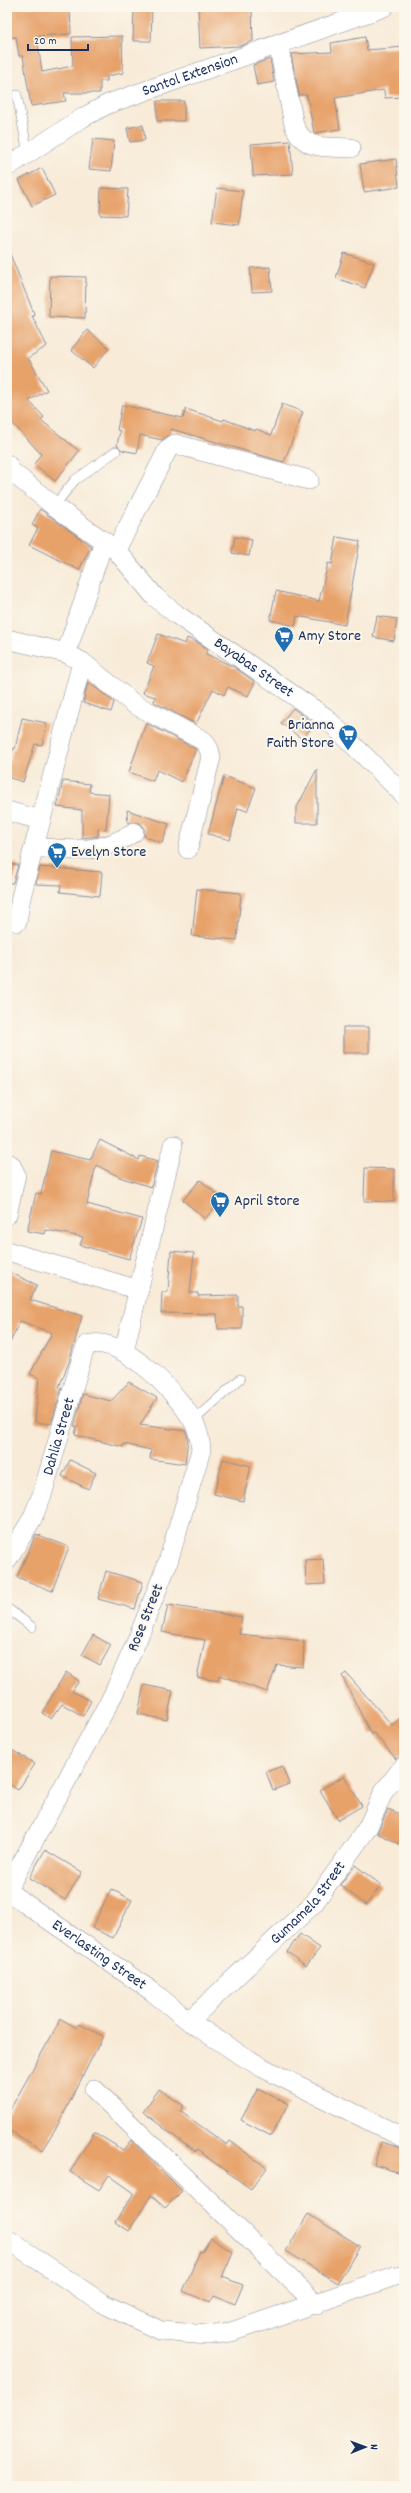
<svg xmlns="http://www.w3.org/2000/svg" width="411" height="2493" font-family="Dekko,sans-serif">
<style>
.building{fill:#e7a26b}
.lines{fill:none;stroke-linecap:round;stroke-linejoin:round}
.lane-casing{stroke:#8a8d9b;stroke-width:10}
.street-casing{stroke:#8a8d9b;stroke-width:20}
.lane{stroke:#fff;stroke-width:9}
.street{stroke:#fff;stroke-width:19}
.labels{text-anchor:middle;dominant-baseline:central;stroke-width:4;stroke-linejoin:round;paint-order:stroke}
.street-label{font-size:16px;fill:#1b2f5e;stroke:#fbf7ec}
.poi-label{font-size:16px;fill:#1b2f5e;stroke:#fbf7ec;text-anchor:start}
</style>
<rect width="100%" height="100%" fill="#fbf7ec"/>
<filter id="ink" filterUnits="userSpaceOnUse"><feTurbulence type="fractalNoise" baseFrequency=".025" numOctaves="2"/><feDisplacementMap in="SourceGraphic" scale="8" xChannelSelector="R" yChannelSelector="G"/><feConvolveMatrix kernelMatrix="1 2 1 2 8 2 1 2 1" color-interpolation-filters="sRGB"/></filter>
<filter id="wash" filterUnits="userSpaceOnUse"><feTurbulence type="fractalNoise" baseFrequency=".012" numOctaves="4" result="noise"/><feDisplacementMap in="SourceGraphic" scale="16" xChannelSelector="R" yChannelSelector="G"/><feGaussianBlur stdDeviation="0.9" result="paint"/><feColorMatrix in="noise" values="0 0 0 0 0 0 0 0 0 0 0 0 0 0 0 0 0 1.4 0 .05"/><feComposite in="paint" operator="in"/></filter>
<g filter="url(#wash)">
<rect width="100%" height="100%" fill="#f8ebd8"/>
<g id="blocks">
<path class="building" d="M7,7H70L71,34L37,36L42,72L73,66L72,37L122,36L123,73L107,76V81H100V93H64L66,101L31,106L23,56H19L16,37L7,38Z
M134,7H152L151,41H133Z
M198,7H252L253,41L240,46L200,48Z
M365,37L367,50L404,47V97L385,98L384,90L335,98L340,129L314,133L307,95H299L291,54L332,52L331,43Z
M270,59L274,82L257,85L253,65Z
M157,101H184V121H157Z
M143,125L145,140L130,142L127,128Z
M93,139L114,141L111,171L89,169Z
M290,141L293,174L253,176L251,144Z
M396,159L399,187L364,192L360,164Z
M42,168L55,195L32,206L19,180Z
M101,188L128,189L126,216L100,215Z
M217,188L243,191L239,225L212,222Z
M8,249L35,316H32L47,346L28,358L47,390L29,401L44,417L41,420L79,451L55,481L34,464L41,454L7,417Z
M344,253L374,263L365,288L336,278Z
M270,267L272,291L252,292L250,268Z
M50,276L86,277L85,318L49,317Z
M87,330L109,348L93,368L71,350Z
M282,404L303,412L284,462L171,429L170,434L162,440L140,435L137,453L122,450L117,445L120,431L117,430L122,405L183,418L186,409L223,421L224,419L255,431L256,429L271,435Z
M40,509L91,546L79,570L29,545L38,528L32,525Z
M235,537L252,540L249,556L232,553Z
M337,537L360,541L345,625L297,616L295,626L270,620L276,591L319,601L328,563L332,564Z
M377,616L397,619L394,641L373,637Z
M158,634L185,644L187,638L197,642L208,649L206,654L234,667L255,682L248,696L228,687L224,695L213,689L196,724L154,702L155,697L143,693L154,666L147,663Z
M88,682L114,702L111,712L83,703Z
M293,708L314,724L302,739L281,723Z
M22,718L47,723L42,745L35,744L23,782L7,777V769L13,749H15Z
M146,723L196,749L182,782L157,770L153,781L129,772Z
M317,769V823H296V809Z
M224,776L256,788L247,811L238,808L230,840L208,834Z
M63,781L90,784L89,792L109,794L106,829L98,828V836L82,838V810L57,807Z
M127,810L169,824L162,843L144,836V827L140,823H128Z
M7,864L18,865L13,883H7Z
M40,867L102,872L100,896L60,892L61,885L36,884Z
M197,889L241,893L237,940L192,936Z
M343,1027H369V1053H343Z
M100,1140L139,1160L140,1156L158,1161L151,1187L122,1178L96,1165L87,1204L142,1219L129,1259L80,1245L83,1237L46,1230L45,1234L27,1231L36,1193L41,1194L51,1151L90,1160Z
M365,1168L394,1169V1202L364,1201Z
M200,1180L222,1198L205,1219L183,1200Z
M171,1251L194,1253L190,1293H198V1296L238,1295V1306H242V1329H218L217,1314L161,1313L162,1292H168Z
M7,1271L37,1285L30,1300L82,1316L69,1362L59,1387L62,1388L51,1424L35,1422L39,1378L30,1374L52,1333L20,1321L7,1349Z
M129,1382L157,1398L140,1425L186,1431L188,1439L185,1464L150,1459L151,1450L124,1444L123,1447L75,1435L77,1426H74L83,1394L111,1401Z
M223,1459L251,1466L243,1501L214,1494Z
M70,1460L96,1473L88,1489L62,1476Z
M36,1534L69,1547L52,1591L17,1577Z
M323,1559L325,1584L306,1585L305,1560Z
M106,1571L143,1582L135,1609L98,1599Z
M168,1605L242,1617L239,1634L304,1641L303,1667L277,1665L267,1692L219,1675L218,1681L197,1677L205,1640L162,1632Z
M93,1635L111,1645L100,1665L82,1655Z
M66,1672L79,1681L72,1691L91,1701L83,1716L62,1704L51,1719L42,1713Z
M346,1673L392,1725L404,1715V1755L396,1759L374,1733L371,1734L342,1676Z
M144,1685L173,1691L167,1720L138,1714Z
M7,1747L35,1764L18,1790L7,1783Z
M282,1766L289,1784L273,1790L266,1772Z
M344,1776L362,1806L338,1820L320,1790Z
M388,1809L404,1816V1846L377,1833Z
M45,1850L82,1872L65,1900L29,1878Z
M355,1865L381,1885L366,1905L340,1885Z
M111,1889L132,1900L113,1938L92,1928Z
M300,1934L320,1948L306,1966L287,1952Z
M61,2019L77,2028L79,2024L103,2036L59,2123L42,2150L7,2129V2115Z
M258,2088L288,2104L271,2136L241,2120Z
M159,2089L184,2106L180,2111L227,2145L230,2141L267,2168L251,2189L197,2150L195,2152L143,2112Z
M94,2132L123,2150L131,2140L182,2191L165,2208L151,2195L129,2231L115,2222L134,2193L109,2175L99,2190L70,2172Z
M381,2142L404,2149V2174L374,2165Z
M308,2214L360,2246L338,2283L286,2251Z
M211,2238L233,2252L222,2277L243,2285L235,2304L214,2296L210,2303L183,2291L200,2251L202,2252Z"/>
</g>
</g>
<g filter="url(#ink)">
<use href="#blocks" fill-opacity="0" stroke="#8a8d9b" stroke-width="1"/>
<g class="lines">
<g class="lane-casing">
<path id="lane" d="M17,95L28,154
M54,506L75,480L116,451
M193,1421L240,1379
M7,1608L32,1627"/>
</g>
<g class="street-casing">
<g id="street">
<path d="M278,43L294,125C305,152 325,146 351,148"/>
<path id="s1" d="M7,167L82,118L108,104L384,7"/>
<path id="s2" d="M7,464L12,472L54,506L116,550L155,597L176,614L325,717L404,795"/>
<path d="M116,550L168,449L175,444L309,480"/>
<path d="M7,639L66,653L82,662L134,704L204,741L209,749L211,757L188,849"/>
<path d="M66,653L104,541"/>
<path d="M7,811L41,820"/>
<path d="M35,847C71,851 103,854 134,832"/>
<path d="M17,922L21,897L82,662"/>
<path d="M7,1163L11,1165L16,1175L7,1215"/>
<path d="M7,1251L139,1290"/>
<path d="M124,1351L173,1145"/>
<path id="s3" d="M7,1560L32,1519L42,1495L83,1354L87,1345C121,1333 178,1394 193,1421C199,1431 200,1440 201,1450L168,1562L138,1638L113,1695L7,1890"/>
<path id="s4" d="M7,1891L153,1992L189,2021L236,2052L263,2068L404,2138"/>
<path id="s5" d="M189,2021L314,1903L368,1827L384,1791L404,1766"/>
<path d="M94,2089L317,2305"/>
<path d="M7,2239L102,2303L161,2331L207,2335L231,2332L395,2276L404,2275"/>
</g>
</g>
<use href="#lane" class="lane"/>
<use href="#street" class="street"/>
</g>
</g>
<defs>
<g id="supermarket-pin" transform="scale(1)"><path d="M0 17L-7.5 6A9.5 9.5 0 1 1 7.5 6Z" fill="#1f6fb2" stroke="#fbf7ec"/><path d="M-6-5.5h2.5l.6 2H6L4.5 2H-2.5L-4.4-4H-6ZM-1.5 3.2a1.3 1.3 0 1 0 .1 0ZM3 3.2a1.3 1.3 0 1 0 .1 0Z" fill="#fff"/></g>
</defs>
<g fill-rule="evenodd">
<use href="#supermarket-pin" x="284" y="636"/>
<use href="#supermarket-pin" x="348" y="734"/>
<use href="#supermarket-pin" x="57" y="852"/>
<use href="#supermarket-pin" x="220" y="1201"/>
</g>
<g class="labels">
<g class="street-label">
<text stroke="none"><textPath href="#s1" startOffset="206">Santol Extension</textPath></text>
<text stroke="none"><textPath href="#s2" startOffset="322">Bayabas Street</textPath></text>
<text stroke="none"><textPath href="#s3" startOffset="135">Dahlia Street</textPath></text>
<text transform="translate(146 1618) rotate(-68)">Rose Street</text>
<text stroke="none"><textPath href="#s5" startOffset="168">Gumamela Street</textPath></text>
<text stroke="none"><textPath href="#s4" startOffset="112">Everlasting Street</textPath></text>
</g>
<g class="poi-label">
<text x="298" y="636">Amy Store</text>
<text x="334" y="725" text-anchor="end">Brianna<tspan x="334" dy="18">Faith Store</tspan></text>
<text x="71" y="852">Evelyn Store</text>
<text x="234" y="1201">April Store</text>
</g>
</g>
<rect width="411" height="2493" fill="none" stroke="#fbf7ec" stroke-width="24"/>
<g transform="translate(365 2447) rotate(89)" stroke="#fbf7ec" stroke-width="3" paint-order="stroke">
<path d="M0-3L7 15L0 10L-7 15Z" fill="#1b2f5e"/>
<text y="-6" font-size="11" font-weight="bold" text-anchor="middle" fill="#1b2f5e">N</text>
</g>
<path d="M28 44v6h60v-6" fill="none" stroke="#1b2f5e" stroke-width="2"/>
<text x="34" y="44" font-size="12" fill="#1b2f5e" stroke="#fbf7ec" stroke-width="3" paint-order="stroke">20 m</text>
</svg>
